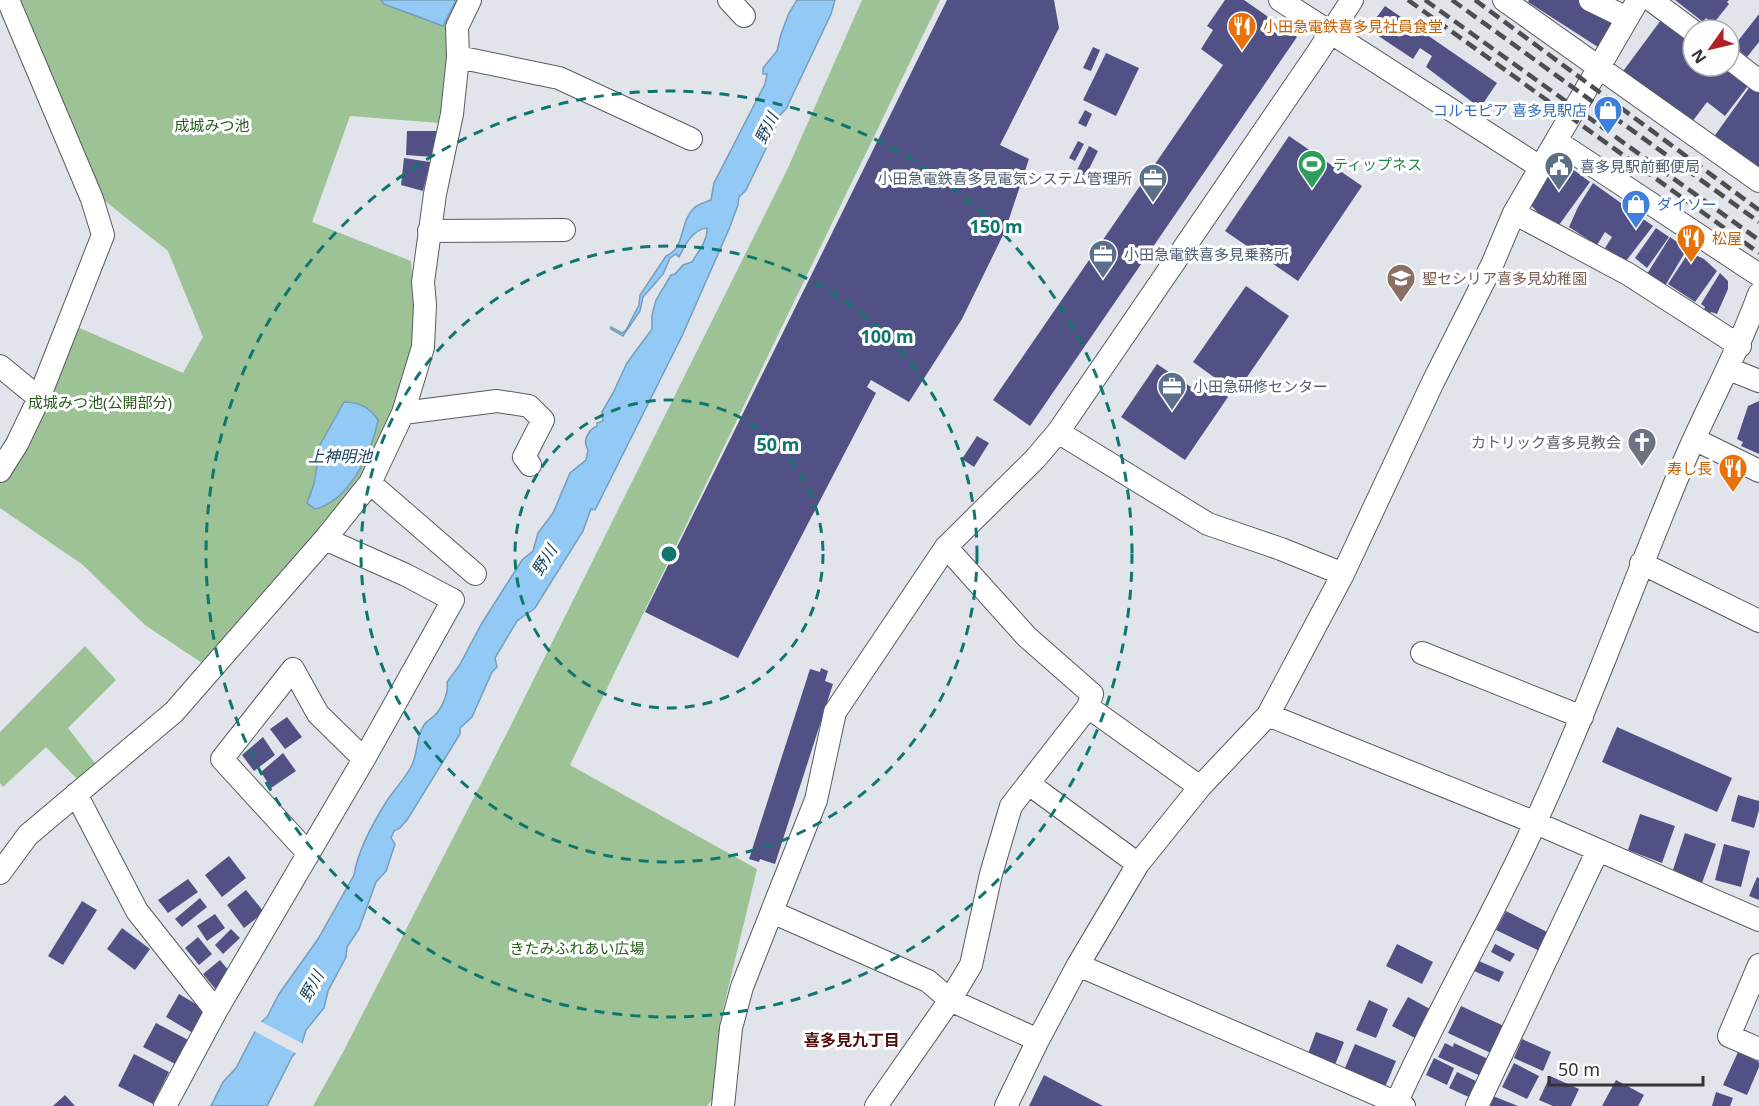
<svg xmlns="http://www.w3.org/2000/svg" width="1759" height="1106" font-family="'Noto Sans','Noto Sans JP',sans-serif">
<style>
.green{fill:#9dc296}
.water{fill:#92caf5;stroke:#769dbc;stroke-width:1.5}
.pier{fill:#e1e4ea}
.building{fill:#515185}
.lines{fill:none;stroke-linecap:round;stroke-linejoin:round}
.minor-casing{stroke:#585b60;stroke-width:24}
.minor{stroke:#fff;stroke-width:22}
.rail{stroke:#4c4e50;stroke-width:4.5;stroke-dasharray:12 6;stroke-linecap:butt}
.ring{fill:none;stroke:#0f766e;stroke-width:3;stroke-dasharray:10 8}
.labels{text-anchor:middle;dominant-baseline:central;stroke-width:6;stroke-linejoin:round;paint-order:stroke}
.food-label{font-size:15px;fill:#c56008;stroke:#fff;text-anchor:start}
.shop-label{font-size:15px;fill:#366cbe;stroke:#fff;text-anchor:end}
.park-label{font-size:15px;fill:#255b18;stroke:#fff}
.leisure-label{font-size:15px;fill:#27864d;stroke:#fff;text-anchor:start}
.service-label{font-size:15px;fill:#4e5e75;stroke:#fff;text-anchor:start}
.education-label{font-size:15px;fill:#785e54;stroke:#fff;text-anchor:start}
.worship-label{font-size:15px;fill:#5b616d;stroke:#fff;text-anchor:end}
.water-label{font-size:16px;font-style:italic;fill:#123e5a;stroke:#fff}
.neighbourhood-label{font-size:16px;font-weight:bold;fill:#520d0d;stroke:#fff}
.centre{fill:#0f766e;stroke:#fff;stroke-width:3}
.ring-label{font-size:18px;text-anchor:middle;font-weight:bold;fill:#0f766e;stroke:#fff;stroke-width:6;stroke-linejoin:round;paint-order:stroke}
</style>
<rect width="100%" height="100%" fill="#e1e4ea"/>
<path class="green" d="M16,0H464L440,123L350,116L312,222L411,261L417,361L401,427L214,671L145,625L83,565L0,508V471L68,323L183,373L203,337L168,251L86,186Z
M862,0H940L570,765L757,869L720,1022L712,1100L707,1106H313L342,1054L508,731L787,170Z
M85,646L116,680L68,728L98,767L78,780L46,747L3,787L0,783V732Z"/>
<path class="water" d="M381,0H456L443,26L384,4Z
M797,0H835L831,14L786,109L780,115L774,132L746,190L739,197L738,205L729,229L682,336L595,510L591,509L583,531L535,608L517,621L495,658L497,667L492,672L472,717L460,728V734L407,820L400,828L394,831L391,838L395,844L386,871L376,882L359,929L347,947L346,957L328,991L324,1008L306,1030L301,1046L292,1057L267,1106H211L223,1082L236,1068L259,1024L267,1017L279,994L318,939L354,875C358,849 374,821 388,799C396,788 406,777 412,765C418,753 416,736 424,725C426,721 431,719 434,716C442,709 449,692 447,682L459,666L482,623L522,560L533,551L538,533L553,513L570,473L586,460L588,450C582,441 588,430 597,426V423L603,421L602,412L613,393L627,363L652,329V315L656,300L671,275L675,274L683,265L692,262C698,252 708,240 707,228C693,229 685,245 679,257L676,254L670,258L663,274L643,297L640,311L623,336L611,329V327L622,333L626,330L639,305L640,295L666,256C686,248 679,222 694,208C698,204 706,202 711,200L714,183L765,84L767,74H763V68L777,51L781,34L789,13Z
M344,402C359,402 370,407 378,420C372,453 349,501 315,509L307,503L314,484L317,465L316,452Z"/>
<path class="pier" d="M258,1020L305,1045L304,1048L297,1054L252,1030Z"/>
<path class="building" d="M947,0H1054L1059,28L1000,145L1029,159L1005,231L962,319L909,402L871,380L867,387L876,393L738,658L645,612Z
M1225,0H1244L1297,37L1030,426L993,400L1223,65L1201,49L1213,30L1207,26Z
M1529,0H1580L1617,19L1601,49L1528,2Z
M1675,0H1729L1727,2L1729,4L1713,24L1706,18L1703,22Z
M1385,6L1497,83L1480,108L1426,67L1432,56L1420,48L1413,59L1368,29Z
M1759,14V42L1747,57L1734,46Z
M1664,16L1693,38V66H1730L1751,82L1725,116L1707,102L1689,126L1621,74Z
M1093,47L1100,50L1091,71L1083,68Z
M1106,53L1139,68L1116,116L1083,100Z
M1751,85L1759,91V169L1713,138Z
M1085,110L1092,114L1086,127L1078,123Z
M407,131H438L433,157L406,155Z
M1289,136L1362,186L1298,281L1225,231Z
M1078,141L1084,144L1075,161L1069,158Z
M1089,146L1098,151L1082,183L1073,178Z
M404,158L430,162L423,191L401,185Z
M1560,160L1590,182L1559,225L1542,217L1528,202Z
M1593,183L1653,226L1626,261L1605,248L1612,237L1605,232L1597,245L1569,227L1578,207Z
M1656,228L1669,237L1647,268L1635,258Z
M1670,237L1687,249L1665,286L1647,274Z
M1689,252L1704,259L1717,271L1695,302L1668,284Z
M1720,273L1728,281V289L1717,314L1711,312L1707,318L1702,314L1705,307L1701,304Z
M1246,286L1289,316L1236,393L1193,362Z
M1157,364L1191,387L1198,377L1228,397L1185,460L1121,417Z
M1759,401V454L1741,446L1743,442L1737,439L1748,406Z
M977,436L989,443L974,467L962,459Z
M821,668L828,671L825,681L833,684L775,864L760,859L759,862L749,859L810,669L820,672Z
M287,717L302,737L285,749L270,729Z
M1617,727L1732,778L1717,812L1602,762Z
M263,737L275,755L254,771L242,755Z
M283,753L296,771L271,788L261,772Z
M1738,795L1759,801V810L1754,828L1731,821Z
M1640,814L1675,826L1662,863L1628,850Z
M1685,833L1716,844L1702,883L1672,873Z
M1724,844L1750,851L1741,887L1715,880Z
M229,856L246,878L222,897L205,875Z
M1757,877L1759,878V900L1749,896Z
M188,879L198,892L168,913L158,900Z
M246,890L264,912L244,928L227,905Z
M200,898L207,907L182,927L175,919Z
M82,901L97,910L63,965L48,956Z
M1506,911L1553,935L1544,953L1496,930Z
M215,914L225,928L207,941L197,926Z
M122,928L150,949L135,970L107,949Z
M231,929L240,938L223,954L215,945Z
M198,937L212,954L199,965L185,948Z
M1397,944L1433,962L1422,984L1386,966Z
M1495,944L1515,954L1510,962L1491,952Z
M220,960L234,977L217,991L203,974Z
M1479,961L1504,972L1499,982L1474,971Z
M179,994L211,1013L198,1036L166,1017Z
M1408,997L1430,1009L1415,1038L1392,1026Z
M1369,1000L1388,1009L1376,1038L1356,1030Z
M1461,1006L1506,1027L1493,1054L1448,1033Z
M156,1023L192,1042L179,1066L143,1047Z
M1316,1032L1344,1042L1333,1070L1306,1059Z
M1522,1039L1551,1052L1543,1071L1514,1058Z
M1445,1043L1453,1047L1454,1043L1488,1059L1481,1076L1438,1057Z
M1355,1044L1396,1061L1383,1092L1342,1075Z
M1738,1052L1759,1062V1067L1747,1095L1723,1085Z
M134,1054L169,1072L153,1104L118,1086Z
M1434,1058L1454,1068L1447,1085L1426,1075Z
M1514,1063L1539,1076L1527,1099L1502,1087Z
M1457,1072L1480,1083L1473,1099L1449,1088Z
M1044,1075L1103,1106H1029Z
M1550,1076L1579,1089L1571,1106H1553L1539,1100Z
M1616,1080L1644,1095L1638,1106H1602Z
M1716,1092L1733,1098L1730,1106H1712Z
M65,1095L75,1106H53Z
M1493,1096L1518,1106H1489Z"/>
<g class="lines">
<g class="minor-casing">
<path id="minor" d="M729,0L744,16
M1280,0L1540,167
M1504,0L1759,181
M1590,0L1627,18
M1651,0L1693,31
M458,57L559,78L691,139
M1729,58L1759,81
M1556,141L1759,275
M1514,213L1628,274L1740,346
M429,231L564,230
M0,366L39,398
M1729,369L1759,381
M403,413L497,401L529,406L543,420L524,457L530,465
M1058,432L1208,524L1281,549L1343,574
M1694,439L1759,471
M0,471L17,444L39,398L103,235L92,199L8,0
M370,483L475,574
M1641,563L1759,621
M1422,653L1582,717
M1088,707L1200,787
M1268,715L1536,823L1759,920
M1029,784L1138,864
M76,794L137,911L216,1011
M308,853L222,759L293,669L318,714L364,759
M0,873L28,835L174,712L325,539L370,483L403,413L423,347L425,305L423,282L435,194L452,114L458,57L457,27L470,0
M772,912L928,981L950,1000L1038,1040
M1078,965L1404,1106
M1759,965L1729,1036L1759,1049
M165,1106L216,1011L364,759L453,600L406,575L325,539
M723,1106L731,1028L742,987L816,800L835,712L946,547L1035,459L1058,432L1316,55L1352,0
M876,1106L950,1000L971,965L991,874L1011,806L1088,707L1092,694L1027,637L946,547
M1006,1106L1038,1040L1078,965L1138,864L1200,787L1268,715L1343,574L1433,382L1492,265L1514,213L1638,0
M1395,1106C1438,1009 1493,917 1536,821C1590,704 1633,583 1683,464C1707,407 1738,353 1759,294
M1477,1106L1598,850"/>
</g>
<use href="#minor" class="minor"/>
<path class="rail" d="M1408,0L1759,253
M1425,0L1759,240
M1452,0L1759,222
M1475,0L1759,210"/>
</g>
<g class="ring">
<circle cx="669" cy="554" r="154"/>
<circle cx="669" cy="554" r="308"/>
<circle cx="669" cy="554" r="463"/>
</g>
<defs>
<g id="restaurant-pin" transform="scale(1.5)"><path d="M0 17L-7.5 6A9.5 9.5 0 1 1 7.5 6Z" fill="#e8710a" stroke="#fff"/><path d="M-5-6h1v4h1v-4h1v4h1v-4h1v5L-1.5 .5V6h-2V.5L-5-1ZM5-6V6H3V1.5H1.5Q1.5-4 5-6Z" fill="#fff"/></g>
<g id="shop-pin" transform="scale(1.5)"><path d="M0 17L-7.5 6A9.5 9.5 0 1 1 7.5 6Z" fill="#3f7fe0" stroke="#fff"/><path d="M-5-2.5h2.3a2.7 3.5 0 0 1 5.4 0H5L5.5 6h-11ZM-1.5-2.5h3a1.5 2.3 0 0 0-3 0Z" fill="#fff"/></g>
<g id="stadium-pin" transform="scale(1.5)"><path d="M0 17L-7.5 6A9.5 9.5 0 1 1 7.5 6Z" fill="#2e9e5b" stroke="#fff"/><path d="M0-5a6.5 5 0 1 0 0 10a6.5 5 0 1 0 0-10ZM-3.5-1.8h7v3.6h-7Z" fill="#fff"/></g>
<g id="civic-pin" transform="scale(1.5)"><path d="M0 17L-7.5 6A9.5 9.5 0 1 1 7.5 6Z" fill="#5c6f8a" stroke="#fff"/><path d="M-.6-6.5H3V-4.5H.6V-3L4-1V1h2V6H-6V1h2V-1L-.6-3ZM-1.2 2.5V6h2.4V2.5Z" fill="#fff"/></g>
<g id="office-pin" transform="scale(1.5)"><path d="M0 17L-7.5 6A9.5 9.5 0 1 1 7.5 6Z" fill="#5c6f8a" stroke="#fff"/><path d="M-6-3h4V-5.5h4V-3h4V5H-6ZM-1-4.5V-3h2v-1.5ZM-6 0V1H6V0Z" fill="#fff"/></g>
<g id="school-pin" transform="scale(1.5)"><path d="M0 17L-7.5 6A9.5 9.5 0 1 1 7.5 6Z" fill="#8d6e63" stroke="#fff"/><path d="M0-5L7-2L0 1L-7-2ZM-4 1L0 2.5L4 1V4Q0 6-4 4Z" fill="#fff"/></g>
<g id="church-pin" transform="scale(1.5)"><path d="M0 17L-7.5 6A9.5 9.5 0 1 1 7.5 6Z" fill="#6b7280" stroke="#fff"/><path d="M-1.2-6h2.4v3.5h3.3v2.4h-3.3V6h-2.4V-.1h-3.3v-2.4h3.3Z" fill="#fff"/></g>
</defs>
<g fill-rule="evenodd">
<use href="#restaurant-pin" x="1242" y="26"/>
<use href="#shop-pin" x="1608" y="110"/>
<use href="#stadium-pin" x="1312" y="164"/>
<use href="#civic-pin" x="1559" y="166"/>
<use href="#office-pin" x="1153" y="178"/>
<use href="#shop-pin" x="1636" y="204"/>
<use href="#restaurant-pin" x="1691" y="238"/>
<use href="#office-pin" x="1103" y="254"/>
<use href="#school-pin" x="1401" y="278"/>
<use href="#office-pin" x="1172" y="386"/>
<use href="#church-pin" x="1642" y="442"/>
<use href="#restaurant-pin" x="1733" y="468"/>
</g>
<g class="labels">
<g class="food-label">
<text x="1263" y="26">小田急電鉄喜多見社員食堂</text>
<text x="1712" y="238">松屋</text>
<text x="1712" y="468" text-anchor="end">寿し長</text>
</g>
<g class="shop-label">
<text x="1587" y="110">コルモピア 喜多見駅店</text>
<text x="1657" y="204" text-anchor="start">ダイソー</text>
</g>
<g class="park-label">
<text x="212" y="125">成城みつ池</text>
<text x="100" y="402">成城みつ池(公開部分)</text>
<text x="577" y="948">きたみふれあい広場</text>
</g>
<g class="leisure-label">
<text x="1333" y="164">ティップネス</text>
</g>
<g class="service-label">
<text x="1580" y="166">喜多見駅前郵便局</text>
<text x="1132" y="178" text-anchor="end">小田急電鉄喜多見電気システム管理所</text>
<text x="1124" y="254">小田急電鉄喜多見乗務所</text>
<text x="1193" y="386">小田急研修センター</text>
</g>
<g class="education-label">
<text x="1422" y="278">聖セシリア喜多見幼稚園</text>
</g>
<g class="worship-label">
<text x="1621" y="442">カトリック喜多見教会</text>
</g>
<g class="water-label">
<text transform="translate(766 128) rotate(-64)">野川</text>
<text x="340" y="456">上神明池</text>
<text transform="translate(544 560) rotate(-58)">野川</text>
<text transform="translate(311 986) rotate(-61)">野川</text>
</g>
<g class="neighbourhood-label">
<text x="852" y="1040">喜多見九丁目</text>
</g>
</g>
<circle cx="669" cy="554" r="9" class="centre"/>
<g class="ring-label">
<text x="996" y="233">150 m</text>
<text x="887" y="343">100 m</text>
<text x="778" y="451">50 m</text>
</g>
<g transform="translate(1711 48) rotate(236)"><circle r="28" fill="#ffffff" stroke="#adaeaf" stroke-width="1.5"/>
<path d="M0-4.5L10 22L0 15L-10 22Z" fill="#b12123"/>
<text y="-9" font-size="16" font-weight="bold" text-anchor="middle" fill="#333436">N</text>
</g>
<path d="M1549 1076v9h154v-9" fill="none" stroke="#333436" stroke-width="3"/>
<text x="1558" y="1076" font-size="18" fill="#333436" stroke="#ffffff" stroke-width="4.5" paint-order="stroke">50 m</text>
</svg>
